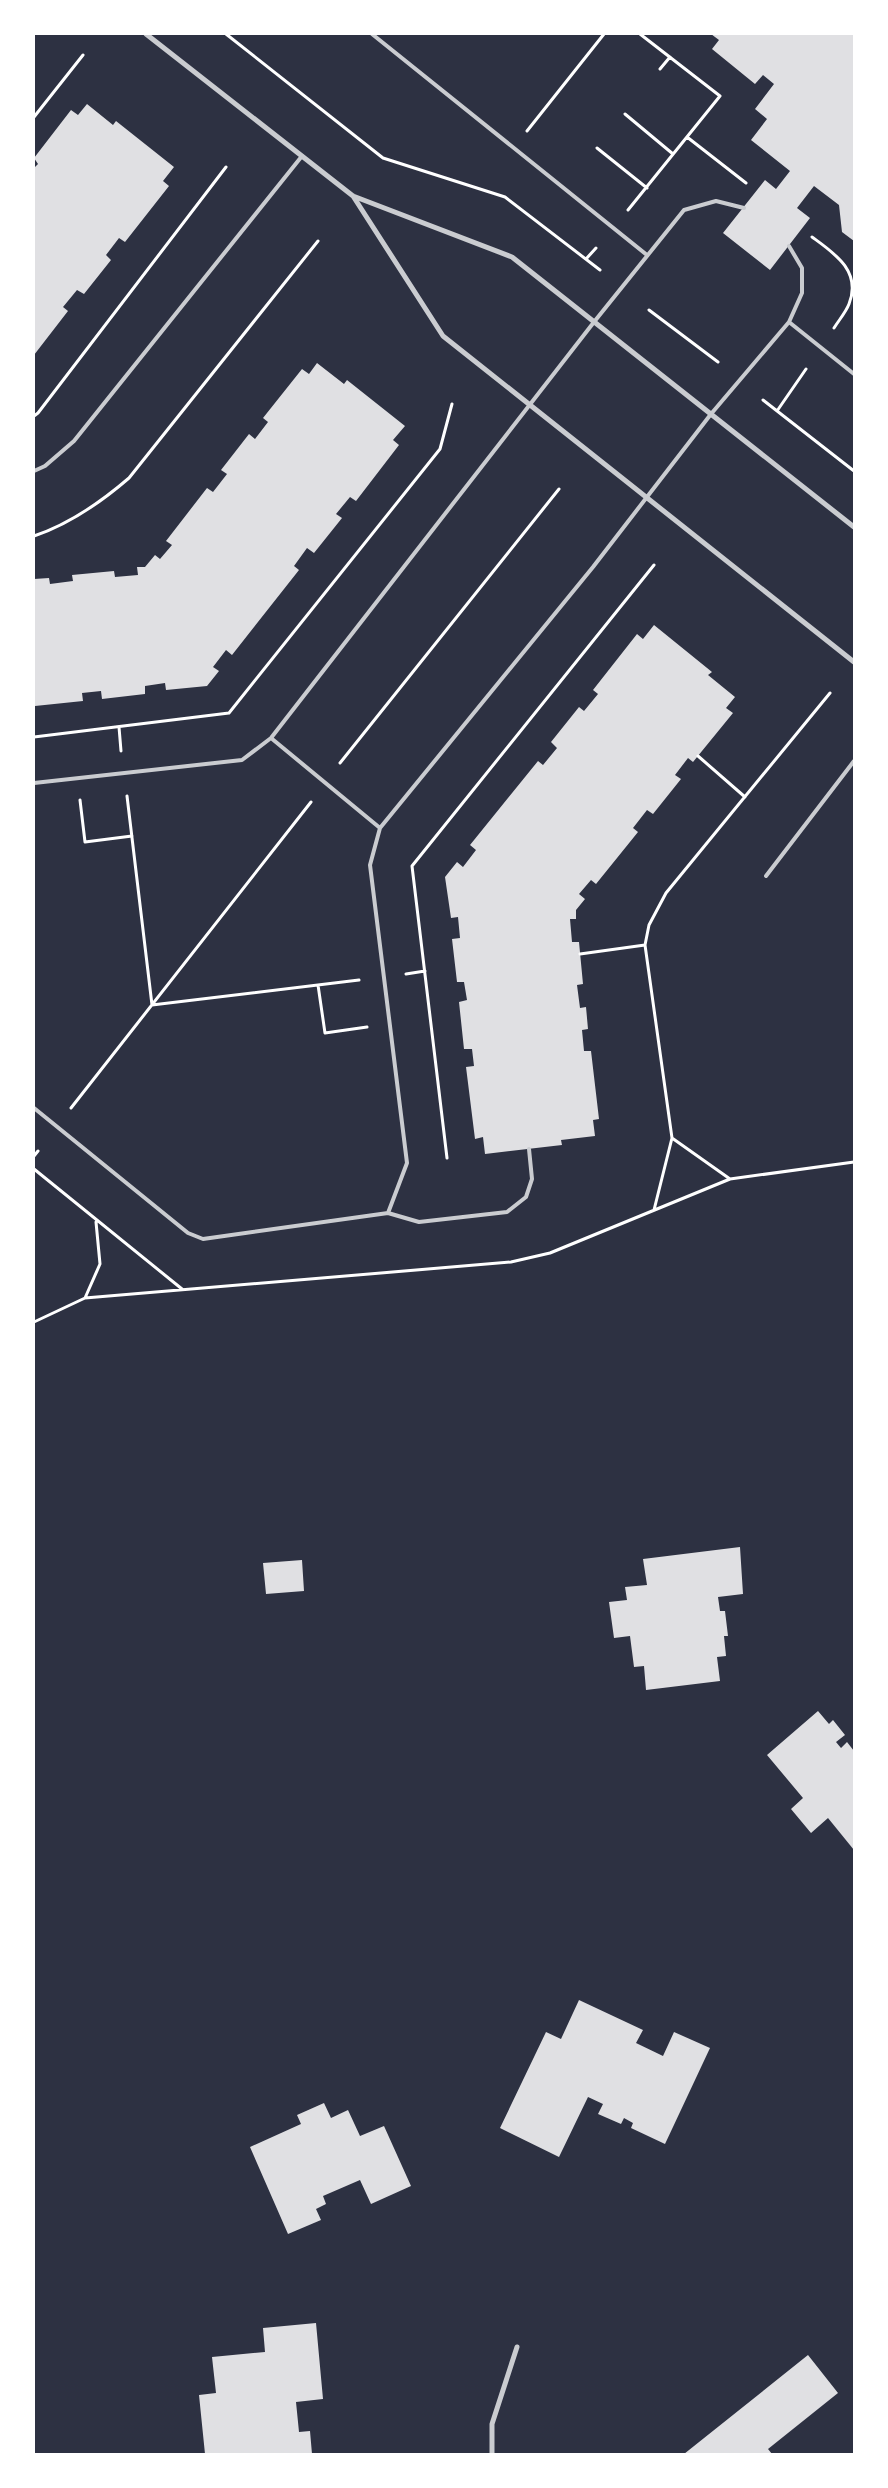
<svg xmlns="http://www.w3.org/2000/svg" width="888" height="2488" font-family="Mulish,sans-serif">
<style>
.building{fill:#e0e0e3}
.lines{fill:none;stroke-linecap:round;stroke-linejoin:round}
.path{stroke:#fff;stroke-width:3}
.service{stroke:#caccd0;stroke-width:4}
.minor{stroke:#caccd0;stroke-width:5}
</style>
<rect width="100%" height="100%" fill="#2d3142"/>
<path class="building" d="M711,34H854V241L842,232L839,205L814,186L797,208L810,218L770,270L723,233L765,180L776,189L790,171L751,140L767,119L755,109L774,84L763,75L755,84L712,49L719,40Z
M87,104L113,125L116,121L174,167L163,181L169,186L125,242L119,238L106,255L111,260L84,294L77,290L63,307L68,311L34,355V168L38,164L34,158L71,110L78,115Z
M317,363L344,384L347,380L405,426L393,440L399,445L356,501L350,497L336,514L342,518L314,553L307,548L294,566L299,570L232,655L226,650L213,667L219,671L207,686L166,690L165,683L145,686V694L102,699L101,691L82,693L83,701L35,706L34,579L49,578L50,584L73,581L72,575L114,571L115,577L138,575L137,567H145L155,555L160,559L172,545L166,541L207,488L213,492L227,474L221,470L249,434L255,439L268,422L263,418L302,369L309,374Z
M654,625L712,672L708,675L735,697L726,708L733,713L693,762L688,758L675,775L681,779L653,814L647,810L633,828L638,832L596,884L591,880L579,894L585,899L576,910V919H570L572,942H579L583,984L577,985L580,1008L586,1007L588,1029L582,1030L584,1051H591L599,1119L593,1120L595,1136L561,1140L562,1145L485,1154L483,1137L475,1139L466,1067L474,1066L472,1049H464L459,1002L467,1000L464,982H457L452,939L460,938L458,917L451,918L445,877L457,862L463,867L476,850L470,845L538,761L543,765L557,748L551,742L579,707L584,711L598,694L593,690L637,634L643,639Z
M740,1547L743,1594L718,1597L720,1611H725L728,1636H724L726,1656L717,1657L720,1681L646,1690L644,1666L634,1667L630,1636L614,1638L609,1602L627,1600L625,1587L647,1585L643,1559Z
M302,1560L304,1591L266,1594L263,1563Z
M818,1711L829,1724L833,1720L845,1735L836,1742L841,1748L847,1742L854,1751V1850L828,1818L811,1833L791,1809L803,1798L767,1755Z
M579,2000L643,2030L636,2043L663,2056L674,2032L710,2048L665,2144L631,2128L633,2123L624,2118L621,2124L598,2114L603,2104L588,2097L559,2157L500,2128L546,2032L561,2039Z
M324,2103L331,2118L348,2110L360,2136L384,2126L411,2186L371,2204L360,2180L323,2196L326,2204L316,2209L321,2220L288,2234L250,2147L301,2124L297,2115Z
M316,2323L323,2399L296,2402L299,2432L310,2431L312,2454H205L199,2395L216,2393L212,2357L265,2352L263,2328Z
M808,2355L838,2393L768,2449L772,2454H684Z"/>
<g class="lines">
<path class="path" d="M226,34L383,158L505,197L600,270
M660,69L670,57
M625,114L673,154
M34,117L83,55
M527,131L604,34
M687,137L746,183
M597,148L647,188
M628,210L720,96L640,34
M812,237C834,253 862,271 849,304C846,312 839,320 834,328
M586,259L596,248
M649,310L718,362
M763,400L854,471
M777,411L806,369
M34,416L38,413L226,167
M34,536C70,524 100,503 129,478L318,241
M119,727L121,751
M34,737L229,713L440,449L452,404
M698,756L745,797
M340,763L559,489
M127,796L152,1005L359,980
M80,800L85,842L132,836
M645,945L672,1138L730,1179
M580,954L645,945L649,925L666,893L830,693
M406,974L425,971
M318,985L325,1033L367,1027
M71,1108L311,802
M34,1156L38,1151
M447,1158L412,866L654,565
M34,1169L182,1289
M654,1210L672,1138
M85,1298L100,1264L96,1222
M34,1322L85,1298L511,1262L550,1253L730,1179L854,1162"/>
<path class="service" d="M372,34L647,255
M789,322L854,374
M34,471L45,466L74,441L302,156
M271,738L380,828
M34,783L242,760L271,738L594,322L684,210L716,201L744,208
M766,876L854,761
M34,1108L188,1233L203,1239L388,1213L407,1163L370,865L380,828L593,567L711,414L789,322L802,293V268L789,246
M388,1213L419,1222L507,1212L526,1197L532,1179L529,1149"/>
<path class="minor" d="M146,34L353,196L512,257L854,527
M353,196L443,336L854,662
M492,2454V2424L517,2347"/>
</g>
<rect width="888" height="2488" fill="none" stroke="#ffffff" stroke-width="70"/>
</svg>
